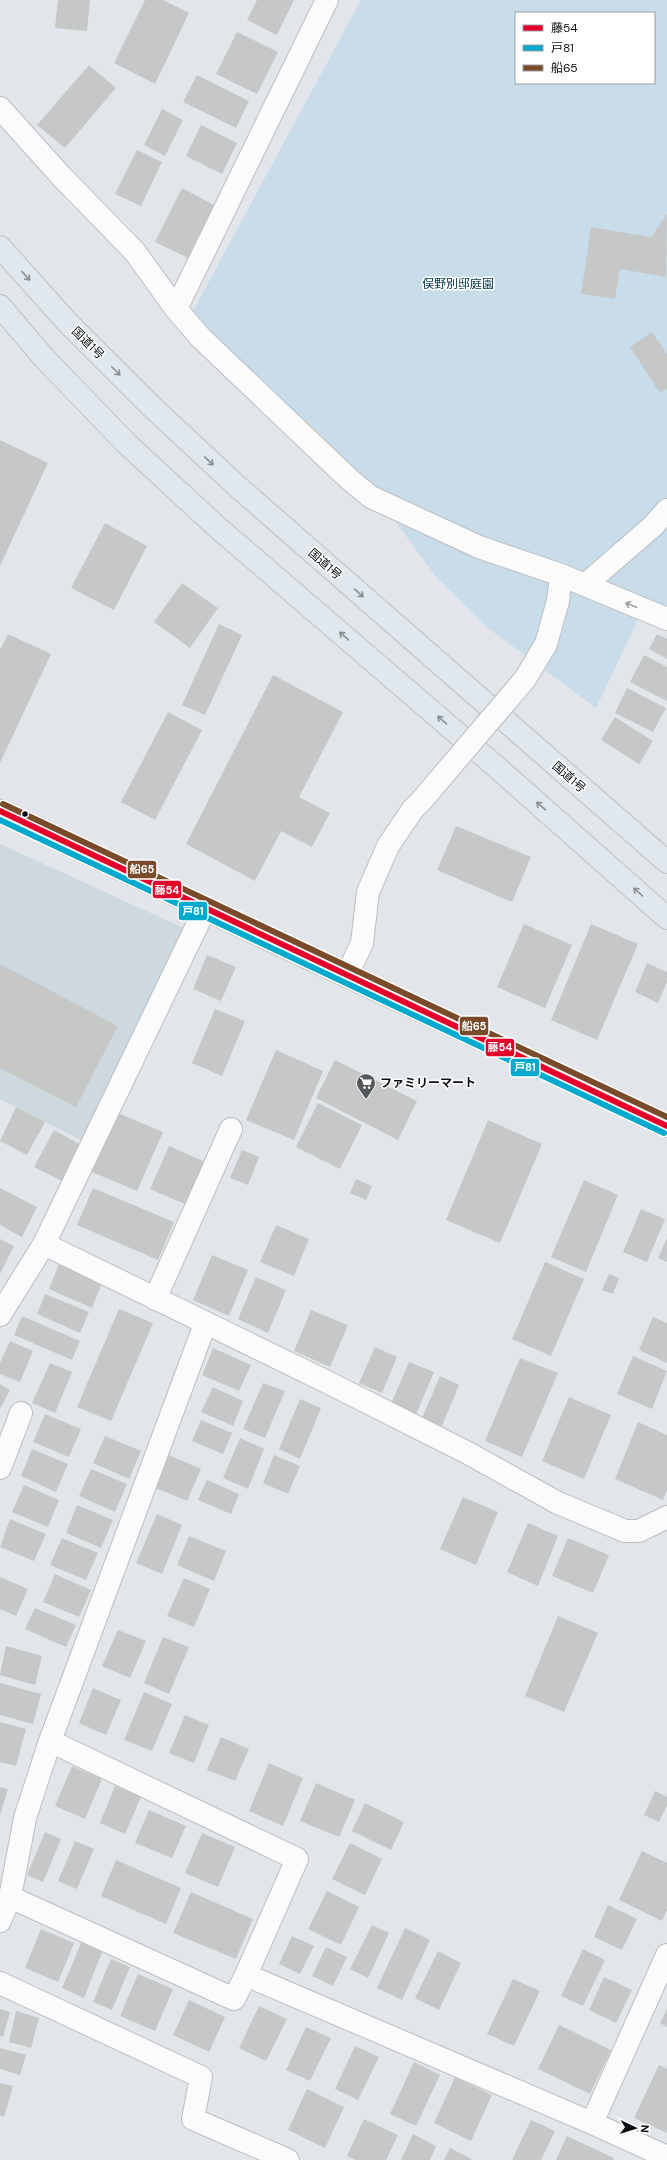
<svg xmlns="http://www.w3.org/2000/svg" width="667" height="2160" font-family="'DM Sans','Noto Sans JP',sans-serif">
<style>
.built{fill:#ced8df}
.green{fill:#c8dce9;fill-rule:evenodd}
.building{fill:#c6c8c8}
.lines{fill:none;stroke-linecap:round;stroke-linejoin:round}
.minor-casing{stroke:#bbbec1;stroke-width:24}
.major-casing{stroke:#bfc1c3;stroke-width:24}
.highway-casing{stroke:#bfc1c3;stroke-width:24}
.minor{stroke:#fbfbfc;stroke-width:22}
.major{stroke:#eaeff3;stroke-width:22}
.highway{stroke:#e0e8ed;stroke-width:22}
.minor-bridge-casing{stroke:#bbbec1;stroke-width:24;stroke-linecap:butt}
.minor-bridge{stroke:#fbfbfc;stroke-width:22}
.bus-1-casing{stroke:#fff;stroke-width:9}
.bus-2-casing{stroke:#fff;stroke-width:9}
.bus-3-casing{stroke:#fff;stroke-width:9}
.bus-1{stroke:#e4002b;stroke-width:6}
.bus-2{stroke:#00a9ce;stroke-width:6}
.bus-3{stroke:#7a4b2a;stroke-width:6}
.oneway{stroke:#8a9094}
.oneway2{stroke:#9b9c9d}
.bus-dot{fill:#0a0d0f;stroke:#fff;stroke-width:1.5}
.labels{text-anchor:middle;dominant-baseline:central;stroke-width:3;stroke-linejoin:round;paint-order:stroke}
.park-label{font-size:12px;fill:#01344d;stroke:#fff}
.street-label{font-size:12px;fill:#0a0d0f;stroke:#fff}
.poi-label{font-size:12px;font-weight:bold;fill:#0a0d0f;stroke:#fff;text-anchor:start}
.line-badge{stroke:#fff;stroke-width:1.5}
.badge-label{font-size:11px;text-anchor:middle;font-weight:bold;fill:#fff}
</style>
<rect width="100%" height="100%" fill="#e2e6ea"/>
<path class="built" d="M0,844L190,931L85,1142L0,1099Z"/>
<path class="green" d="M361,0H667V609L647,600L596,708L488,628L437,578L364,479L277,403L193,311ZM516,13H654V83H516Z"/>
<path class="building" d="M58,0H90L87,31L55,28Z
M145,0H163L189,13L155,84L114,63Z
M257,0H294L277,35L247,20Z
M237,32L278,52L257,94L216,74Z
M89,65L116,88L65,148L37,125Z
M197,75L249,101L236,128L183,102Z
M162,109L183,120L165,156L144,145Z
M201,125L237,143L222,174L186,156Z
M137,150L162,162L141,206L115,194Z
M182,188L214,205L188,258L155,242Z
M667,214L666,277L620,269L615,299L581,294L591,227L651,237Z
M652,332L667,354V389L660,393L630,347Z
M0,440L48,463L0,566Z
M105,523L147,546L114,610L71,588Z
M182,583L218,608L190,648L154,622Z
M219,624L242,635L205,715L182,705Z
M8,634L51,654L0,763V650Z
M657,634L667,639V659L649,649Z
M644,655L667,667V701L630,682Z
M273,675L343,712L299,797L330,813L312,847L281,831L255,881L186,844Z
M627,688L666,708L653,732L615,713Z
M168,712L202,730L155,820L121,802Z
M615,717L653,741L639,764L601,740Z
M456,826L531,857L512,902L437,870Z
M524,924L572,945L545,1008L497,987Z
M591,924L638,944L597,1040L551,1020Z
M207,955L236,967L221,1001L193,989Z
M647,963L667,972V982L658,1003L635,992Z
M0,964L118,1026L76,1107L0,1068Z
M215,1009L245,1021L222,1076L192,1063Z
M276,1050L323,1071L294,1140L246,1120Z
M335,1060L417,1101L398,1140L316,1098Z
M318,1103L362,1125L340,1169L296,1147Z
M16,1107L45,1122L27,1155L0,1141Z
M118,1113L163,1132L137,1191L92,1172Z
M488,1120L542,1144L500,1243L446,1220Z
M54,1130L81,1145L62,1181L34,1167Z
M169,1146L205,1162L187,1205L150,1189Z
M242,1150L259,1157L248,1185L230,1178Z
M356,1179L372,1186L366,1200L350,1193Z
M584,1180L618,1195L586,1272L551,1257Z
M0,1188L37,1207L22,1237L0,1225Z
M93,1188L174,1222L158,1260L77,1225Z
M641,1209L665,1219L647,1262L623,1252Z
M276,1225L309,1239L294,1276L260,1262Z
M667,1238V1262L658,1258Z
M0,1239L14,1246L0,1274Z
M212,1255L248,1270L229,1316L193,1300Z
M545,1262L584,1279L551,1356L512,1339Z
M59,1264L102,1283L92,1308L49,1289Z
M609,1274L619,1278L613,1294L602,1290Z
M256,1277L286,1290L268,1333L238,1319Z
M45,1294L89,1312L80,1333L37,1314Z
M119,1309L153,1323L111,1421L77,1407Z
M311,1310L348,1325L330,1367L294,1351Z
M22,1316L80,1341L72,1360L14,1335Z
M653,1317L667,1323V1363L639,1350Z
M10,1341L33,1351L20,1382L0,1374V1363Z
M375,1347L397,1357L382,1393L359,1383Z
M213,1348L251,1365L239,1391L202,1375Z
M633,1356L667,1371L652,1409L617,1394Z
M520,1358L558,1373L522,1457L485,1441Z
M409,1362L434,1372L415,1417L390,1406Z
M50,1363L72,1372L55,1413L32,1403Z
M440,1376L459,1385L442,1426L422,1418Z
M263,1383L285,1391L265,1438L243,1429Z
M0,1384L10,1390L0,1409Z
M213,1387L243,1401L233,1426L201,1412Z
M569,1397L611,1415L584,1479L542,1461Z
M300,1399L321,1408L300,1459L279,1449Z
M45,1414L81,1429L69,1457L33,1442Z
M201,1420L232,1433L223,1454L192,1441Z
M638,1422L667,1435V1490L663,1500L615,1479Z
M105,1436L141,1451L129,1479L93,1463Z
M240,1438L264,1449L248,1489L223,1478Z
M32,1449L68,1464L56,1492L21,1476Z
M169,1455L201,1469L187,1501L156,1488Z
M274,1455L300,1466L288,1494L263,1483Z
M91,1469L127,1484L115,1512L79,1496Z
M207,1480L239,1494L231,1514L198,1500Z
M24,1485L59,1500L48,1527L12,1512Z
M463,1497L498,1512L476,1565L440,1549Z
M77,1505L113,1520L101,1548L66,1533Z
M157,1514L182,1525L162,1574L136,1563Z
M10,1519L46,1534L34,1561L0,1547Z
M528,1523L558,1536L538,1586L507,1572Z
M189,1536L226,1551L214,1581L177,1565Z
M62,1538L98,1553L86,1580L50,1565Z
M568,1538L609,1555L593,1593L552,1576Z
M55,1574L91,1590L79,1617L43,1602Z
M0,1577L28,1589L16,1616L0,1609Z
M184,1578L210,1589L194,1627L167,1616Z
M35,1608L76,1625L66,1647L25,1629Z
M558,1616L598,1633L564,1712L525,1696Z
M118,1630L146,1641L130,1678L102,1666Z
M163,1637L189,1647L169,1694L144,1683Z
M6,1646L42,1656L35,1685L0,1675Z
M0,1683L41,1694L33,1724L0,1715Z
M93,1688L121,1700L106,1735L79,1723Z
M144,1692L172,1704L152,1751L124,1740Z
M185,1715L209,1725L194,1763L169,1753Z
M0,1722L26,1729L16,1766L0,1762Z
M221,1737L249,1749L235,1781L207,1770Z
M269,1763L303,1778L283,1826L249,1811Z
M72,1766L102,1779L85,1819L55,1806Z
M316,1783L355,1800L339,1837L300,1821Z
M115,1786L141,1797L125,1834L100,1823Z
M0,1787L8,1789L0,1815Z
M655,1791L667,1797V1805L659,1822L644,1815Z
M365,1803L404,1822L391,1850L352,1831Z
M149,1810L186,1826L172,1858L135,1843Z
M45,1832L61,1839L43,1882L27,1875Z
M202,1833L235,1847L218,1887L185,1873Z
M75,1841L94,1849L77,1889L58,1881Z
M350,1843L382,1859L365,1895L332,1879Z
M642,1851L667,1863V1910L662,1921L619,1900Z
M116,1860L181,1888L166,1924L101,1896Z
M327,1891L359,1907L341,1945L308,1929Z
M191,1892L253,1919L236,1959L173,1933Z
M608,1905L637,1919L622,1950L594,1937Z
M372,1925L389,1933L368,1978L350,1969Z
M405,1928L430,1940L402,2000L377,1988Z
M41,1929L74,1943L58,1982L25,1968Z
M292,1936L314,1946L300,1974L279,1964Z
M82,1941L103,1950L84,1998L62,1988Z
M326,1947L347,1957L333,1986L312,1976Z
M583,1949L605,1960L583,2006L561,1996Z
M438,1951L461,1963L439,2010L415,1998Z
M111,1959L130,1967L112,2010L93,2002Z
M138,1974L173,1989L155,2031L120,2016Z
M604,1977L632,1990L616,2023L589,2010Z
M513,1979L540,1991L514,2046L487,2034Z
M189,2000L225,2017L209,2052L173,2035Z
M259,2006L287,2019L266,2061L239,2048Z
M0,2009L10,2012L3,2037L0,2036Z
M667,2009V2027L660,2023Z
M16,2011L39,2018L31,2048L9,2042Z
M559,2025L611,2050L590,2094L538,2069Z
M306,2027L331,2038L310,2081L286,2070Z
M355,2046L379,2057L358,2100L335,2089Z
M0,2048L26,2055L20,2075L0,2069Z
M414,2062L440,2075L416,2126L390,2114Z
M659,2065L667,2069V2133L634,2118Z
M455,2077L492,2095L471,2141L434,2123Z
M0,2083L13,2086L4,2117L0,2115Z
M307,2089L344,2107L325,2148L288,2130Z
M364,2119L398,2135L386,2160H355L347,2156Z
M531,2120L555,2131L541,2160H512Z
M413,2134L436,2146L430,2160H401Z
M567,2136L614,2158L613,2160H556Z
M450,2148L472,2159L471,2160H444Z"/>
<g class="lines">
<g class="minor-casing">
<path id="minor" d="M0,108L61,176L135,252L176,309L201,338L350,480L371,497L479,547L561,575L667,619
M176,309L327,0
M585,585L653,526L667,510
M525,679L546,644L558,601L561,575
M347,975L362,943L368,892L388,846L413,809L422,800
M44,1244L323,1380L468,1453L558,1503L625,1531H639L667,1517
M155,1299L231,1129
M0,1315L44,1244L204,911
M0,1468L21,1413
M50,1741L297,1859L246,1975L592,2123L667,1955
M10,1897L234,1999L246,1975
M0,1921L10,1897L25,1818L50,1741L205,1324
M0,1983L201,2077L193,2119L288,2160
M592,2123L667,2157"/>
</g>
<g class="major-casing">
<path id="major" d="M0,811C221,919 445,1021 667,1126"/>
</g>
<g class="highway-casing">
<path id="highway" d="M0,247L68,323L152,407L238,487L667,862
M0,306L44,358L127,444L217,527L501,771L667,918"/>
</g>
<use href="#minor" class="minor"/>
<use href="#major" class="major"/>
<use href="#highway" class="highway"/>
<g class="minor-bridge-casing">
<path id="minor-bridge" d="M422,800L525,679"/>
</g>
<use href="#minor-bridge" class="minor-bridge"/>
<g class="bus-1-casing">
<path id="bus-1" d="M0,811L667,1126"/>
</g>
<g class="bus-2-casing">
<path id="bus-2" d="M0,820L664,1133"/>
</g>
<g class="bus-3-casing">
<path id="bus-3" d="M3,804L667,1117"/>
</g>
<use href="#bus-1" class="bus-1"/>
<use href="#bus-2" class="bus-2"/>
<use href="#bus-3" class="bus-3"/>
</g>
<defs><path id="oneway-shaft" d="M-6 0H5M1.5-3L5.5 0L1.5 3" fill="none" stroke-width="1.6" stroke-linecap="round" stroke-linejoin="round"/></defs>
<g class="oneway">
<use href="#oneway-shaft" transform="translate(26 276) rotate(48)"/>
<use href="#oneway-shaft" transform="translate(116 371) rotate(45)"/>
<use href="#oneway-shaft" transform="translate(209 461) rotate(43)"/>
<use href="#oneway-shaft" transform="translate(359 593) rotate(41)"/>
<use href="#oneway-shaft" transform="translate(344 636) rotate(-139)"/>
<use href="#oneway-shaft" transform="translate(442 720) rotate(-139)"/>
<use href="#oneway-shaft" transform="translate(541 806) rotate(-139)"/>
<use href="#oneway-shaft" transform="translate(638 892) rotate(-139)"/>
</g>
<use class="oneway2" href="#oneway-shaft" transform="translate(631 605) rotate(-158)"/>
<defs>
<g id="supermarket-pin" transform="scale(1)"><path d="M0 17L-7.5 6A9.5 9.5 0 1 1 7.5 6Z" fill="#56595c" stroke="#fff"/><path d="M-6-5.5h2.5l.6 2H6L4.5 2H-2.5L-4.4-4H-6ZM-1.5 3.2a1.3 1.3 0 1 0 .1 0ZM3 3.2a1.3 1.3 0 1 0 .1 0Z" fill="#fff"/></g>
</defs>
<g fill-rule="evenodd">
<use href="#supermarket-pin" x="366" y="1083"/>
</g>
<circle class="bus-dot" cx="25" cy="814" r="3.5"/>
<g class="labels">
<g class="park-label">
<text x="458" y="284">俣野別邸庭園</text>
</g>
<g class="street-label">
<text transform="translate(88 343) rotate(45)">国道1号</text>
<text transform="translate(325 564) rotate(41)">国道1号</text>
<text transform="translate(569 777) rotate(41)">国道1号</text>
</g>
<g class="poi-label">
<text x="380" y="1083">ファミリーマート</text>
</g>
</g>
<g class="line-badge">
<rect x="127" y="860" width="30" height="19" rx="4" fill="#7a4b2a"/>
<rect x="152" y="880" width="30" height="19" rx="4" fill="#e4002b"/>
<rect x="178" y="901" width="30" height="20" rx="4" fill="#00a9ce"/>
<rect x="459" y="1016" width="30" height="20" rx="4" fill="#7a4b2a"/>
<rect x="485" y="1038" width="30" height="19" rx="4" fill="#e4002b"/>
<rect x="510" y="1058" width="30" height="19" rx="4" fill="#00a9ce"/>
</g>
<g class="badge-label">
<text x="142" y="873">船65</text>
<text x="167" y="894">藤54</text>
<text x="193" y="915">戸81</text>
<text x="474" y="1030">船65</text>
<text x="500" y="1051">藤54</text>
<text x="525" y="1071">戸81</text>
</g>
<rect x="515" y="12" width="140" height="72" fill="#ffffff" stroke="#9d9e9f"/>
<rect x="523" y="25" width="20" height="6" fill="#e4002b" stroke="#9d9e9f"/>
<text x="551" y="32" font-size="12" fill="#0a0d0f">藤54</text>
<rect x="523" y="45" width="20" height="6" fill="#00a9ce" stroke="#9d9e9f"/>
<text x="551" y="52" font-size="12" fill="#0a0d0f">戸81</text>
<rect x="523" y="65" width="20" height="6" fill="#7a4b2a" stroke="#9d9e9f"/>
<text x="551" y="72" font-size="12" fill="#0a0d0f">船65</text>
<g transform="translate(635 2128) rotate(94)" stroke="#ffffff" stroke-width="3" paint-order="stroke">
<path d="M0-3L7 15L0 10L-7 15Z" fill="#0a0d0f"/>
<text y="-6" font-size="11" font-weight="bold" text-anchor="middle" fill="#0a0d0f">N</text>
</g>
</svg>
